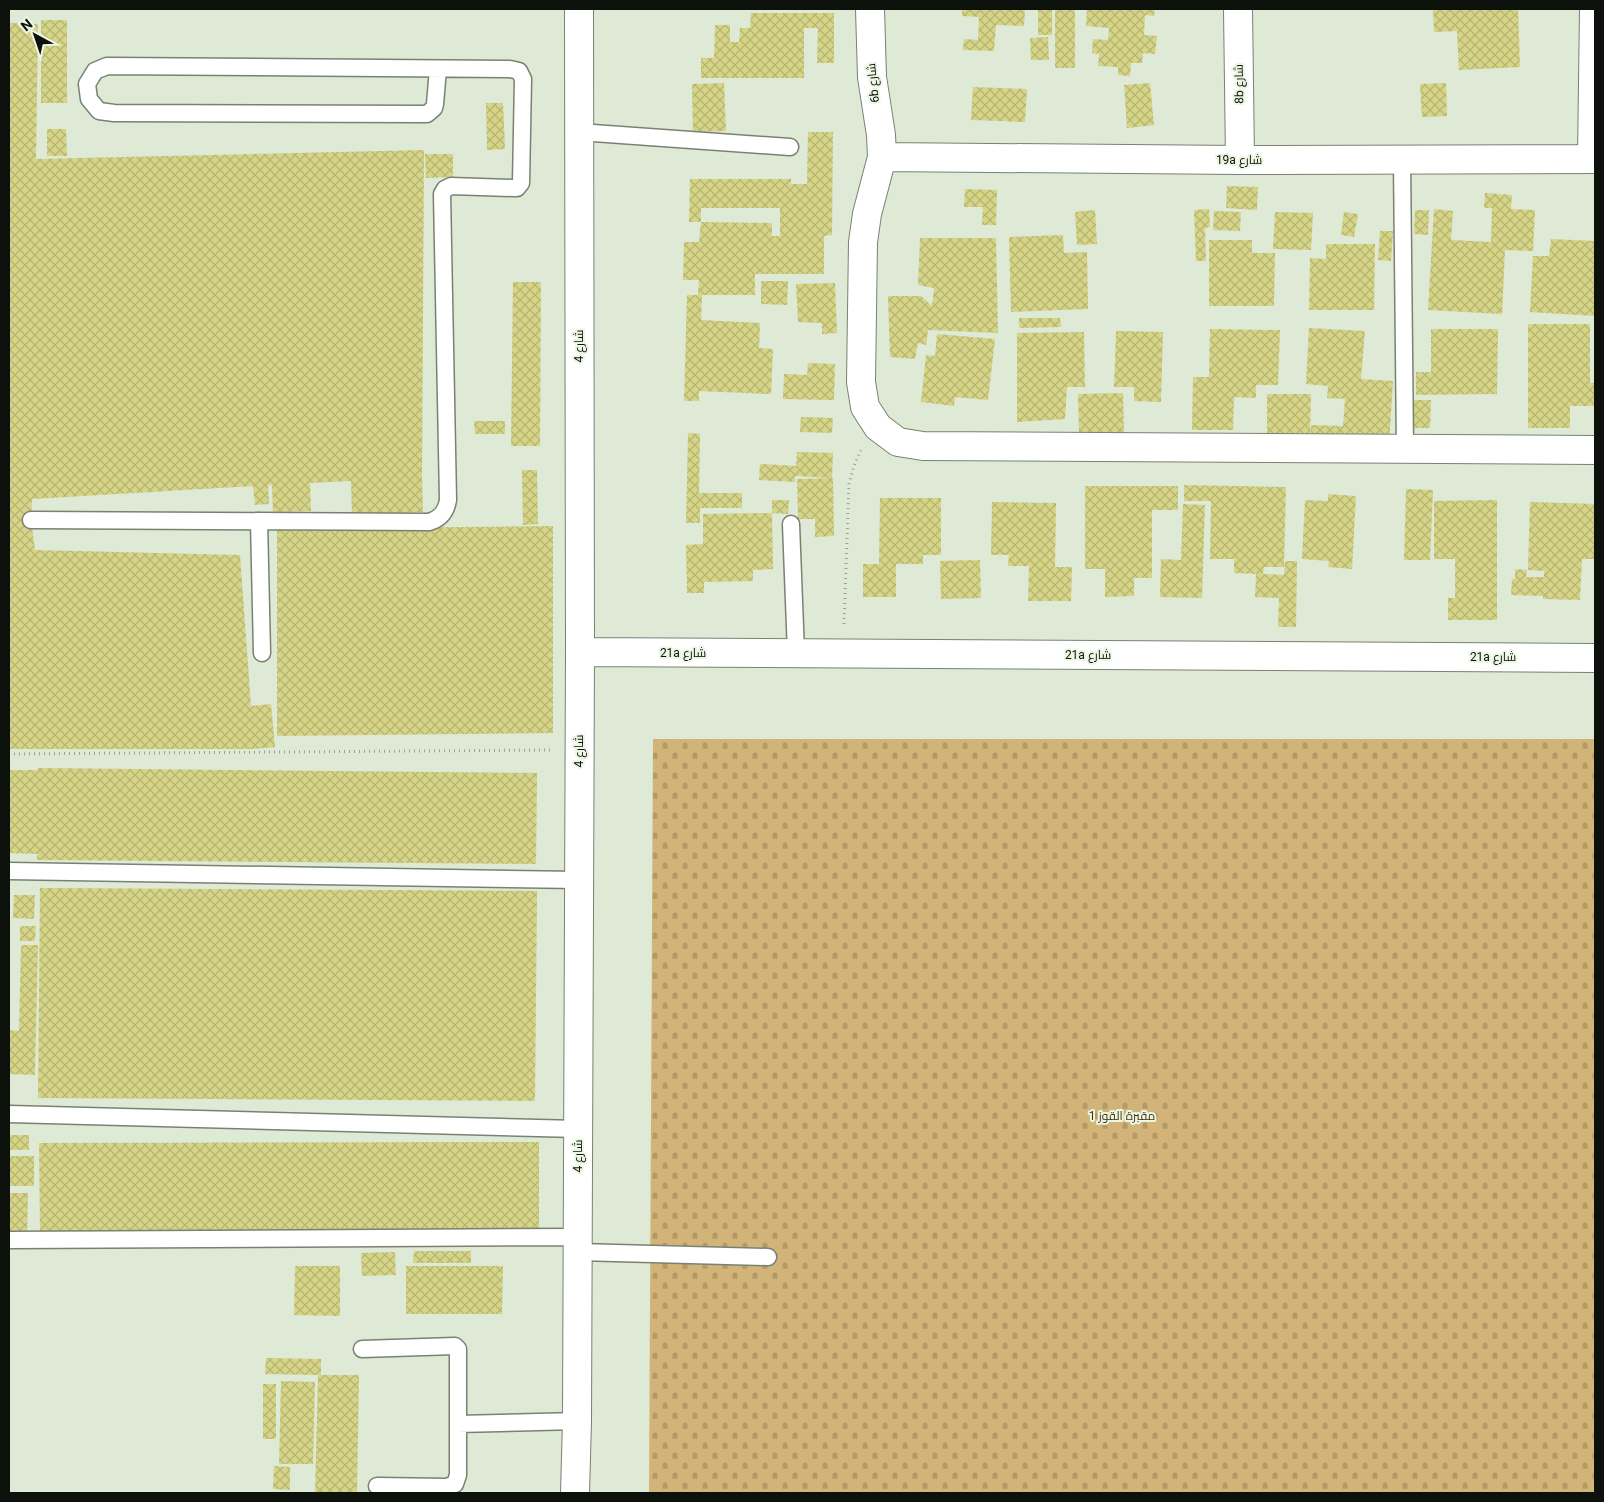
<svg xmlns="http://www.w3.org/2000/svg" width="1604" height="1502" font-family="Roboto,Cairo,sans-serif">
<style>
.cemetery{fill:url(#cemetery-stones)}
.building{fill:url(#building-cross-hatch)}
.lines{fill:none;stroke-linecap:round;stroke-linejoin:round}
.service-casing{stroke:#798272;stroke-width:19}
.minor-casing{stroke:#798272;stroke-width:30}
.path{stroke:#9aa394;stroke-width:3;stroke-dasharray:1 4;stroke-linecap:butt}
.service{stroke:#fff;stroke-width:16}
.minor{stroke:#fff;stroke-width:28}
.labels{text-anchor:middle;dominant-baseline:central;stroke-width:4;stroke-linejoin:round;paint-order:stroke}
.street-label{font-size:12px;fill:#0d110b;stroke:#ecf6e3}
.park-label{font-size:12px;fill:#403110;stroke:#ecf6e3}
</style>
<defs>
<pattern id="cemetery-stones" width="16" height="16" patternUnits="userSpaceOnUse" patternTransform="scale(1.25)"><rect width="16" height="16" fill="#d2b478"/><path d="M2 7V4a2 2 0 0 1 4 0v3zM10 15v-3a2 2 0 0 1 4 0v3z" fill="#b39a66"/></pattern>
<pattern id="building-cross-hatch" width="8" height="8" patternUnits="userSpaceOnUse" patternTransform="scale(1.25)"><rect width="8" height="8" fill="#d6d486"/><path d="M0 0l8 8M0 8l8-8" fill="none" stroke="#b6b572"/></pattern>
</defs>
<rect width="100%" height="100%" fill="#dee9d6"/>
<path class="cemetery" d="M653,739H1595V1493H649Z"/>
<path class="building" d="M962,9H1025L1024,26L996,25L994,51L963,50L964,39L978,40L979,17L962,16Z
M1038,9H1052V35H1038Z
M1055,9H1075V68H1055Z
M1087,9H1155L1154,16L1145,15L1144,35L1157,36L1155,54L1143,53L1142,63H1131L1130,76L1118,75V67L1098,66L1099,54L1092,53L1093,39L1108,40L1109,28L1086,26Z
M1433,9H1518L1520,67L1459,70L1457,31L1434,32Z
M751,13H834V63H817L818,28H804V78H701V58H714L715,25H730V42H739L740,28H750Z
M41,20H67V103H41Z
M9,23L38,24L36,159L424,150L422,478L423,512L352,515L351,481L310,483L311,511L273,512L272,485H268L269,504L255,505L253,486L32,499L31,520L35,550L240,555L251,706L271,704L275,747L253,749H9Z
M1048,37L1049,60H1031L1030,38Z
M724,83L726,131L693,132L692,84Z
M1150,83L1154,125L1127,128L1124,85Z
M1446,83L1447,116L1422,117L1420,84Z
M973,87L1027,89L1025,122L971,120Z
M486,103H503L505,149L487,150Z
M47,129H66L67,156H47Z
M808,132H833L832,235L824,236V274H755V295H698L699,280H683L684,242H699L701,222L772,223V236H780V208H701V222H689L690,179H791V184H807Z
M425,154H453V177L426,178Z
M1227,186L1258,187L1257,210L1226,208Z
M965,189L997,190L996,225H982L983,207H964Z
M1485,193L1512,195L1511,209L1535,210L1533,251L1505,250L1502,314L1428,310L1434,209L1453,211L1451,240L1491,242L1492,208H1484Z
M1209,209L1210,227L1205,228L1206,261H1196L1194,210Z
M1095,210L1097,244L1077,245L1075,212Z
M1415,210H1429L1428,235L1414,234Z
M1214,211L1241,212L1240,231L1213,230Z
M1275,212L1313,213L1311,250L1273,249Z
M1344,212L1358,214L1354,237L1341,235Z
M1380,231H1393L1391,261L1378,260Z
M1063,235L1064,253L1087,252L1088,309L1011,312L1009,237Z
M920,238H996L998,333L928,330L926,345L918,343L915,359L890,357L888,296H921L932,306L934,288L918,285Z
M1551,239L1595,241V316L1530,312L1533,256H1549Z
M1209,240H1252V253H1275L1274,306H1209Z
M1326,244H1375L1374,310H1309L1310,258L1326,259Z
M761,281H788L787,305L761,304Z
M513,282H541L540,446H511Z
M835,283L837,333L822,334V323L798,322L796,284Z
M687,295H702L701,320L760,323L759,348L773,349L771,394L699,391V401H684Z
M1019,318H1060L1061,327L1019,328Z
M1528,324H1590V383H1595V406H1570V428H1528Z
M1309,328L1365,331L1361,379L1393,381L1389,444L1310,439L1311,425L1343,426L1345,399L1327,398L1328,386L1306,384Z
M1210,329L1280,330L1278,385H1256V398L1234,397L1233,430H1192L1193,377H1209Z
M1431,329H1498L1497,394L1416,395V372H1431Z
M1116,331L1163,332L1161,402L1134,401V387H1114Z
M1084,332L1085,387H1067L1065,419L1017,422V333Z
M937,334L995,339L988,400L955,397L954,406L921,402L926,355L935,356Z
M808,363L835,364L834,400L783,399L784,374L807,375Z
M1123,393L1124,433L1079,435L1078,394Z
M1267,394H1311L1310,434L1267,433Z
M1414,400H1431L1430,428H1413Z
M801,417L833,418L832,433L800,432Z
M474,421H505V434H475Z
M688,433L700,434L699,493H742V508H700V523H686Z
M797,452L833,453L832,478L795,476V482L759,480L760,464L796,466Z
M522,470H537L538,524L523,525Z
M833,478L834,536L815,537V519H798L797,479Z
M1184,485L1286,487L1284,567H1264L1263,574L1284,575L1285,561H1297L1296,627H1278L1279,598L1255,597L1256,574L1234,573V559H1210L1211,501H1184Z
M1085,486H1178V510H1152V578H1134V596L1105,597V569H1085Z
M1406,489L1433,490L1430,560H1404Z
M1328,494L1356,496L1352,569L1328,567L1329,561L1302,559L1305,500L1328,501Z
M880,498H941V555H923V564H896V597H863V564H879Z
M772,500H789L788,514L772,513Z
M1497,500V620H1448V598H1455V559H1434V501Z
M992,502L1056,503L1055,567H1072L1071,601H1028L1029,566H1008L1009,555H991Z
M1530,502L1595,504V559H1582L1580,600L1543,599V596L1511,595L1512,579H1515V569L1527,570L1526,577H1544V571L1528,570Z
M1183,504L1205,505L1202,598L1160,597L1161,559L1181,560Z
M772,513L773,569L753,570V581L704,582V593H687L686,545L703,544V514Z
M553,526V733L277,736V529Z
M980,560L981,598L941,599L940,561Z
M38,768L537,773L536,864L37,860V854L9,853V770H38Z
M40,888L537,891L535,1101L38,1098Z
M14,895H35L34,919L13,918Z
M20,926H36L35,941H20Z
M21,945H38L35,1075L9,1074V1030L19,1031Z
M9,1135H29V1150H9Z
M539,1142V1232L40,1233L39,1143Z
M9,1156H34V1186H9Z
M9,1193H28L27,1238H9Z
M414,1251H471V1263H413Z
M395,1252L396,1275L362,1276L361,1253Z
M295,1266H340V1316L294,1315Z
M406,1266H503L502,1314H406Z
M266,1358L321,1359V1375H359L357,1493H315L318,1375L265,1374Z
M281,1381L315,1382L313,1464H279Z
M263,1384H276V1439H263Z
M274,1466L290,1467V1490L273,1489Z"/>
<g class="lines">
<g class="service-casing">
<path id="service" d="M579,132L790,147
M1402,160L1405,449
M31,520L429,522C440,519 446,512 448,500L442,194L445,189L451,186L513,188H517L521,183L523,79L519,71L510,69L107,66L95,71L87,84L89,99L99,111L114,113L427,114L434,108L435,104L438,69
M259,521L262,653
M791,524L796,653
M9,871L578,880
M9,1114L578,1129
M9,1240L577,1237
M578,1252L768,1257
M362,1349L455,1346L458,1349V1475L455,1484L447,1487L377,1486
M458,1424L577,1421"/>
</g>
<g class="minor-casing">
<path id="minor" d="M870,9L872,77L881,135L882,157L867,214L863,242L861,382L865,407L878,427L898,442L923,446L1595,450
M1238,9L1240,160
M882,157L1240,160L1595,159
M1592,159L1594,9
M580,652L1595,658
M575,1493L577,1421L580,652L579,9"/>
</g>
<path class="path" d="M844,624L849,483L855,463L861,450
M9,754L551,750"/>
<use href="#service" class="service"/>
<use href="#minor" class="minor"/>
</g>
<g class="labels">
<g class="street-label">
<text transform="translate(873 83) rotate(-96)">6b شارع</text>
<text transform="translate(1239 84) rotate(-91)">8b شارع</text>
<text x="1239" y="160">19a شارع</text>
<text transform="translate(579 346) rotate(-90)">شارع 4</text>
<text x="683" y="653">21a شارع</text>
<text x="1088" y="655">21a شارع</text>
<text x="1493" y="657">21a شارع</text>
<text transform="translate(579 751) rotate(-90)">شارع 4</text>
<text transform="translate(578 1156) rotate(-90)">شارع 4</text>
</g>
<g class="park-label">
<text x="1122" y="1116">مقبرة القوز 1</text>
</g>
</g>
<rect width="1604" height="1502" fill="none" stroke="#0d110b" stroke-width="20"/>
<g transform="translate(35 35) rotate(320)" stroke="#ecf6e3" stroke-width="4" paint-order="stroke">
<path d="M0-4L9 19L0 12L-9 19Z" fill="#0d110b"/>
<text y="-8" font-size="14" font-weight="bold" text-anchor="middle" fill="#0d110b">N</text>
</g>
</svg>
